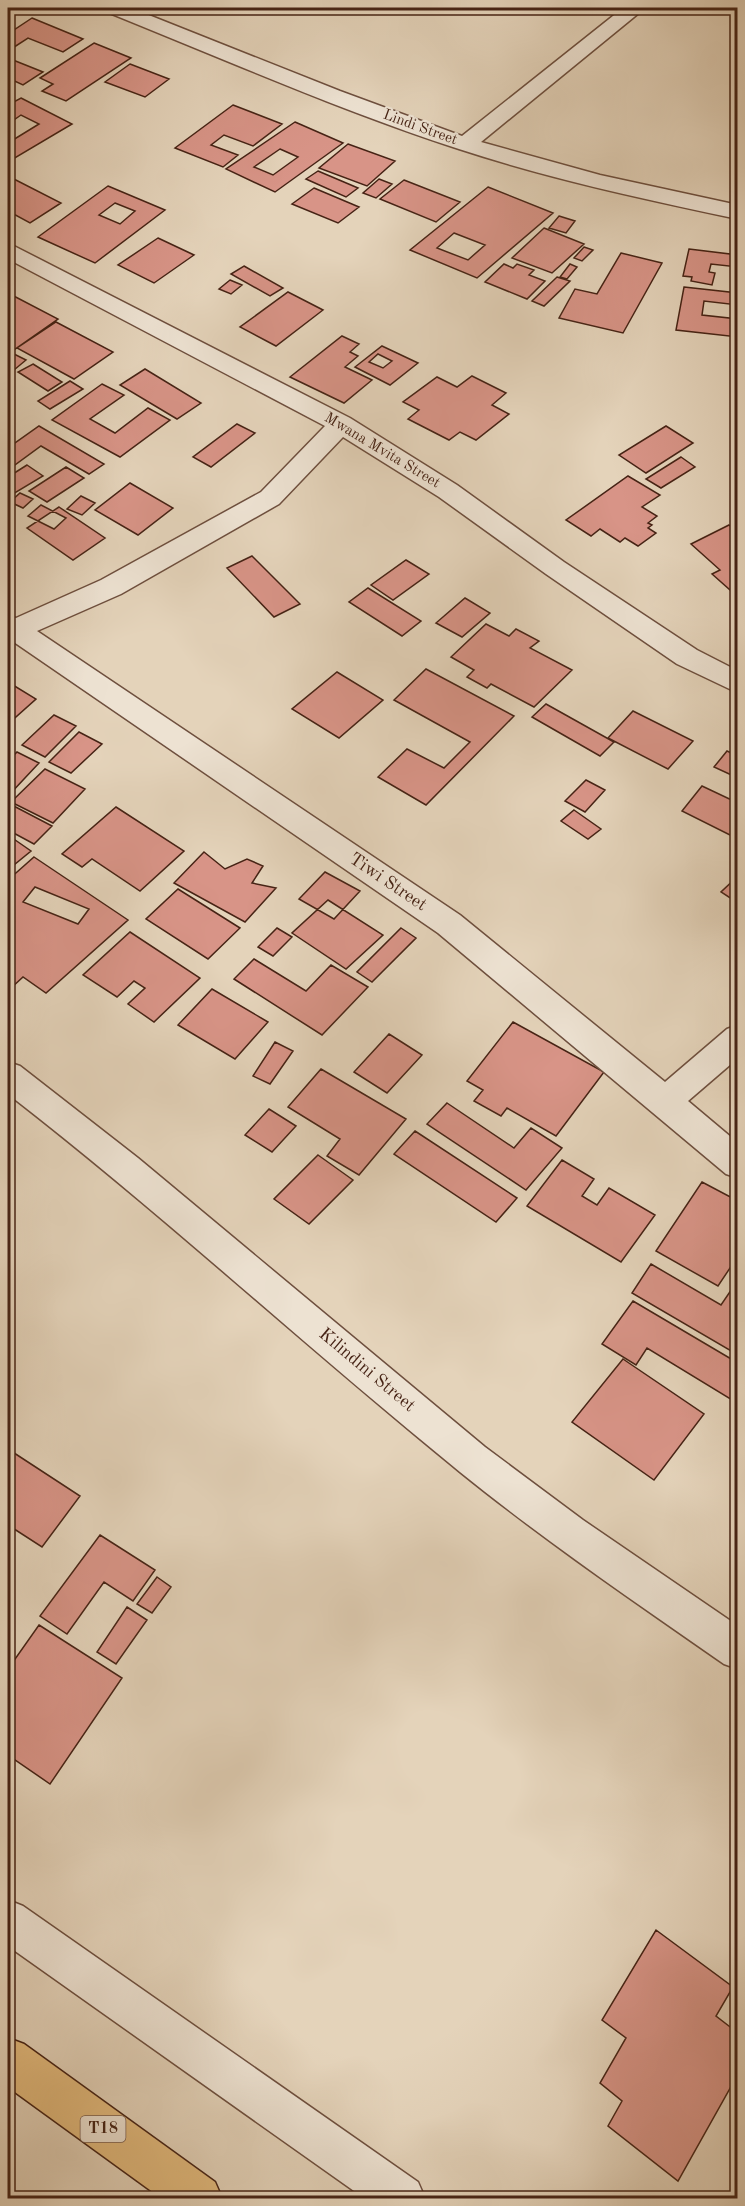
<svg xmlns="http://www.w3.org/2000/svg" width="745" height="2206" font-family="'Old Standard TT',serif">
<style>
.building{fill:#d89487;stroke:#462315;stroke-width:1.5;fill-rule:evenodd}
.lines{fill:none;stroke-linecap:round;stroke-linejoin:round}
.minor-casing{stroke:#6e4f3e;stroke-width:3}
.primary-casing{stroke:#462315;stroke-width:3}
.minor{fill:#ede2d2;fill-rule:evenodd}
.primary{fill:#e2ba7d;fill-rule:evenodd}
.labels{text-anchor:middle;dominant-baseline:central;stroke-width:4.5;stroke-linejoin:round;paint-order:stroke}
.far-street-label{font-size:15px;fill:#462315;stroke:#ede2d2}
.shield{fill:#ede2d2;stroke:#785c4e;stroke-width:1.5}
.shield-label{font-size:16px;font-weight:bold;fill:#462315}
.street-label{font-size:18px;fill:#462315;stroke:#ede2d2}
</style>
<rect width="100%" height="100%" fill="#e4d3ba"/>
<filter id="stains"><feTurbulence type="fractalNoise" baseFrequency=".00333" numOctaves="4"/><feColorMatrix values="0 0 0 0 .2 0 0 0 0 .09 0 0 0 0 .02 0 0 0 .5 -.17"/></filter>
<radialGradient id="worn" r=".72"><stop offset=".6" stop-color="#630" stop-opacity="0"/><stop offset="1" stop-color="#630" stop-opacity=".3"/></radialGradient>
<path class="building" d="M32,18L83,39L63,52L28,38L8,51V34Z
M94,43L131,58L66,101L42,91L53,84L40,78Z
M8,58L43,72L23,85L8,78Z
M130,64L169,79L145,97L105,82Z
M21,98L72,124L8,162V143L39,124L21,115L8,124V105Z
M233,105L282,124L253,146L224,135L211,145L238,155L223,167L175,148Z
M295,122L343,143L275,192L226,169ZM280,149L298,157L273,175L254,167Z
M348,144L395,161L367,186L319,168Z
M318,171L358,188L346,197L306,179Z
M8,176L61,203L30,223L8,211Z
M379,179L392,184L376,198L363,193Z
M404,180L460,202L436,222L380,199Z
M108,186L165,210L95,263L38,237ZM115,203L135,211L120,224L99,215Z
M488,187L553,213L477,278L410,250ZM454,233L485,245L468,260L437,248Z
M314,188L359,207L338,223L292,204Z
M559,216L575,221L566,233L549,228Z
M544,228L584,244L552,273L512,258Z
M158,238L194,255L154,283L118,265Z
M584,247L593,250L582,261L574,258Z
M689,249L738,255V267L711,264L709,272L715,273L712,285L691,281L692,277L683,276Z
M621,253L662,263L623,333L559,318L575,289L597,294Z
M504,264L513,268L517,264L534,270L529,275L545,281L527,299L485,282Z
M570,264L577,267L567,279L560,277Z
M244,266L283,288L270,296L231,274Z
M557,277L570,281L544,306L532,301Z
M230,280L242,285L231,294L219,289Z
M684,287L738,293V305L704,301L702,315L738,319V337L676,330Z
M288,292L323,310L276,346L240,327Z
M8,293L58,319L8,354Z
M56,322L113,352L74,379L17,348Z
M342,336L359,344L350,352L358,356L345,367L372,380L344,403L290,377Z
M382,346L418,363L390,385L355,367ZM378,354L392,361L383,368L369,362Z
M12,353L26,360L8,375V356Z
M33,364L62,382L48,391L18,372Z
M145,369L201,403L177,419L120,385Z
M472,376L506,393L492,405L509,414L476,440L460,432L449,440L408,419L419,410L403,402L437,377L457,387Z
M70,381L83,389L50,409L38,401Z
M102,384L124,395L90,419L115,433L148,408L170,420L120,457L52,420Z
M237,424L255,433L211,467L193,457Z
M39,426L104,464L89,474L41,446L8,470V448Z
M666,426L693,443L646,473L619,455Z
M681,457L695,467L661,488L646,479Z
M27,465L43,476L8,497V477Z
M66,467L84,478L47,502L29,491Z
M628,476L660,495L642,507L657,516L648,523L652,525L648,528L656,533L638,546L625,538L620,542L600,529L591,536L566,520Z
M130,483L173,508L138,535L95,510Z
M20,493L33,499L23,508L10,502Z
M81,496L95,503L82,515L67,509Z
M41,505L66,518L54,529L28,516Z
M59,507L105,538L73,560L27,528Z
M729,525L738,532V597L712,574L720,570L691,544Z
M252,556L300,604L274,617L227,568Z
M406,560L429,574L393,600L371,585Z
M368,588L421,621L402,636L349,602Z
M465,598L490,613L462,637L436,623Z
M486,624L509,636L516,629L539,641L530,648L572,670L534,707L491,684L487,688L467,677L474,670L451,657Z
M426,669L514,716L426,805L378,777L407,749L444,768L470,742L394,700Z
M337,672L383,700L339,738L292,709Z
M8,682L36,699L8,724Z
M546,704L614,742L600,756L532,717Z
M633,711L693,741L668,769L608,738Z
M54,715L76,726L45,757L22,745Z
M79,732L102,744L71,773L49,762Z
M727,751L738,756V778L714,767Z
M17,752L39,763L8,796V761Z
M45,769L85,789L53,823L11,802Z
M586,780L605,790L585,812L565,801Z
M702,786L738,803V839L682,811Z
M8,803L52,826L34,844L8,830Z
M116,807L184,851L140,891L92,859L82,867L62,854Z
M574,810L601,829L588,839L561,821Z
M8,835L31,851L9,869L8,868Z
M204,852L225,869L247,859L263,866L252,883L276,888L245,922L174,883Z
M34,857L128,920L46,993L23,977L10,989L8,987V880ZM35,887L89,909L78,924L23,902Z
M325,872L360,891L334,919L299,899Z
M738,876V903L721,892Z
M178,889L240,928L208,959L146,919Z
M328,900L383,935L346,969L292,933Z
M277,928L292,937L273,956L258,947Z
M401,928L416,938L372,982L357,972Z
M130,932L200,978L154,1022L128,1004L145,988L134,981L117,997L83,975Z
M254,959L306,991L331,965L368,987L322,1035L234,979Z
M212,989L268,1022L235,1059L178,1025Z
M513,1022L604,1072L556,1136L507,1108L501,1116L474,1101L483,1090L467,1081Z
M389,1034L422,1055L387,1093L354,1072Z
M275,1042L293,1051L270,1084L253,1076Z
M321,1069L406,1119L359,1175L327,1156L340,1139L288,1107Z
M447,1103L514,1148L531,1128L562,1148L526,1190L427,1124Z
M269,1109L296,1126L272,1152L245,1135Z
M415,1131L517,1198L496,1222L394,1154Z
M318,1155L353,1180L309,1224L274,1199Z
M562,1160L594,1179L582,1196L597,1205L609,1188L655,1215L621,1262L527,1206Z
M702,1182L738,1201V1256L718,1286L656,1251Z
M651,1264L721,1305L738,1280V1355L632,1293Z
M633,1301L738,1363L737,1403L647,1348L636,1365L602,1344Z
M623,1359L704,1414L654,1480L572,1422Z
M8,1449L80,1496L42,1547L8,1525Z
M100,1535L155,1570L133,1601L104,1582L67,1634L40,1616Z
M157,1577L171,1587L152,1613L137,1604Z
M127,1607L147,1620L116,1664L97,1652Z
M39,1625L122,1678L50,1784L8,1755V1669Z
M656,1930L733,1987L716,2016L738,2033V2074L678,2181L608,2126L622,2101L600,2083L626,2038L602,2020Z"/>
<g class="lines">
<g class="minor-casing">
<path id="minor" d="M104,8H131L340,91L462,136L623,8H645L481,142L600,175L738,205V219C644,199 550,179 459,149C339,110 224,59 107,12Z
M8,243L350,418L457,485L564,562L697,650L738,671V693L677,664L546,574L439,497L343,437L279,504L121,594L37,631L460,915L665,1082L727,1029L738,1025V1058L688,1101L738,1143V1178L726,1174L438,933L8,638V616L16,618L101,580L261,492L325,426L8,259Z
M8,1062L20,1066L138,1158L485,1447L583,1520L738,1626V1669L724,1664C635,1602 544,1540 460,1472C307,1348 163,1214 8,1094Z
M8,1900L23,1906L418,2182L425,2198H364L8,1946Z"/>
</g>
<g class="primary-casing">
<path id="primary" d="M8,2038L24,2044L215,2182L222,2198H161L8,2087Z"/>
</g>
<use href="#minor" class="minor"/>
<use href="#primary" class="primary"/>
</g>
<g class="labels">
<g class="far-street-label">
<text transform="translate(420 128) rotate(20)">Lindi Street</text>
<text transform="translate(382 451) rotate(31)">Mwana Mvita Street</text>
</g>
<rect class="shield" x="80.5" y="2116" width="45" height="26" rx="4.5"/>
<g class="shield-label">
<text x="103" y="2129">T18</text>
</g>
<g class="street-label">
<text transform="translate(388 882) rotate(34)">Tiwi Street</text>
<text transform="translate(367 1370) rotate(40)">Kilindini Street</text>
</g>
</g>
<rect width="745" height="2206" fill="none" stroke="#e4d3ba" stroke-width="30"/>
<rect x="9" y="9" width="727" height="2188" fill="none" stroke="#462315" stroke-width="3"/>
<rect x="15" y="15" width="715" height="2176" fill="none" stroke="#462315" stroke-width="1.5"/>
<rect width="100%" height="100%" filter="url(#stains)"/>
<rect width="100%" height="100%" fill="url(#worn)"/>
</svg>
